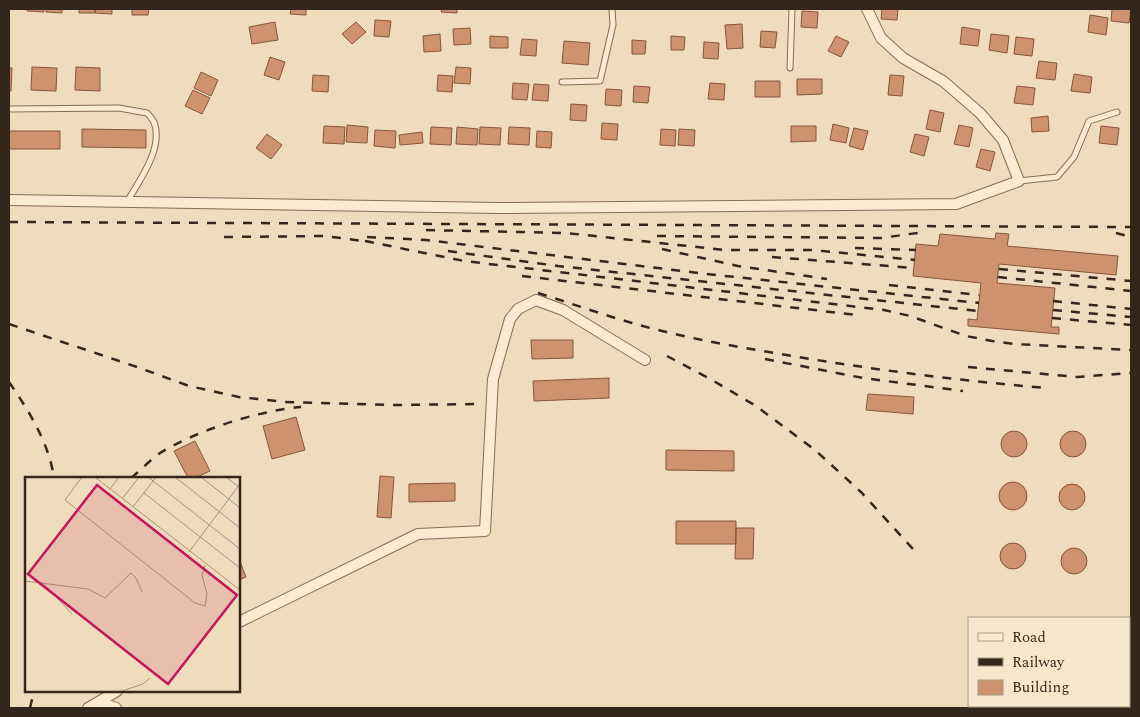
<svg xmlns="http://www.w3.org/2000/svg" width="1140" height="717" font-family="Spectral,serif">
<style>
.building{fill:#ce9270;stroke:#86543a}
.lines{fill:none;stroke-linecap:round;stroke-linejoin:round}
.service-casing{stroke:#866c55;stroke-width:7}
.minor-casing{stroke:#866c55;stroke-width:12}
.service{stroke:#faeacf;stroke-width:5}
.minor{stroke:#faeacf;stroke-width:10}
.rail{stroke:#35261b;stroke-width:2.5;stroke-dasharray:9 9;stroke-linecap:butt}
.inset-road{fill:none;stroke:#a5937c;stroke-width:1}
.view{fill:#c2185b;fill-opacity:0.15;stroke:#c2185b;stroke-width:2.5}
.inset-edge{fill:none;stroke:#35261b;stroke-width:2.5}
</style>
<rect width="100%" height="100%" fill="#efdcbc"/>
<path class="building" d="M27,9H44V12L27,11Z
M46,9H62V13L46,12Z
M79,9H95V13H79Z
M95,9H112V14L95,13Z
M132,9H149L148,15H132Z
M291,9H306V15L290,14Z
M442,9H457V13L441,12Z
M882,9H898L897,20L881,19Z
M1112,9H1131L1129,23L1111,21Z
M802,11L818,12L817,28L801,27Z
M1090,15L1108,18L1106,35L1088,32Z
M375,20L391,21L389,37L374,36Z
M275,22L278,40L252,44L249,27Z
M356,22L366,32L352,44L342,34Z
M742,24L743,48L727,49L725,25Z
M962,27L980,30L978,46L960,44Z
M470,28L471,44L454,45L453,29Z
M761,31L777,32L775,48L760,47Z
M440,34L441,51L424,52L423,36Z
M991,34L1009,36L1007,53L989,50Z
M490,36L508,37V48H490Z
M671,36L685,37L684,50H671Z
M836,36L849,42L841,57L828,51Z
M1016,37L1034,39L1032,56L1014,54Z
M522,39L537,40L536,56L520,55Z
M632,40L646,41L645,54H632Z
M564,41L590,43L588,65L562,63Z
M704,42L719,43L718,59L703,58Z
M270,57L285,62L279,80L264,75Z
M1039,61L1057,63L1055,80L1036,78Z
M32,67L57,68L56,91L31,90Z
M76,67L100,68V91L75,90Z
M456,67L471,68L470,84L454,83Z
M9,68H12L11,91H9Z
M201,72L218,80L211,96L194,88Z
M1074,74L1092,77L1090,93L1071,91Z
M313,75L329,76L328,92L312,91Z
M438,75L453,76L452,92L437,91Z
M890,75L904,76L902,96L888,95Z
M797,79H822V94L797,95Z
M755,81H780V97H755Z
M513,83L529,84L527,100L512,99Z
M710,83L725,84L724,100L708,99Z
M534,84L549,85L548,101L532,100Z
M634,86L650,87L648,103L633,102Z
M1017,86L1035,88L1033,105L1014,103Z
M606,89L622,90L621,106L605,105Z
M193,90L210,98L202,114L185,106Z
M571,104L587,105L586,121L570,120Z
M930,110L944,113L940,132L926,129Z
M1048,116L1049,131L1032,132L1031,118Z
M602,123L618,124L617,140L601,139Z
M833,124L849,128L846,143L830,140Z
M347,125L368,127L367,143L346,142Z
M959,125L973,128L969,147L954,144Z
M324,126L345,127L344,144L323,143Z
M791,126H816V141L791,142Z
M1101,126L1119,128L1117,145L1099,143Z
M431,127L452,128L451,145L430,144Z
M457,127L478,129L477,145L456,144Z
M480,127L501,128L500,145L479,144Z
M509,127L530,128L529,145L508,144Z
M854,128L868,131L863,150L849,146Z
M82,129L146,130V148L82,147Z
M661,129L676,130L675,146L660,145Z
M679,129L695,130L694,146L678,145Z
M375,130L396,131L395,148L374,146Z
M9,131H60V149H9Z
M537,131L552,132L551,148L536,147Z
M422,132L423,143L400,145L399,135Z
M267,134L282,145L271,159L256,148Z
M915,134L929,137L924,156L910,152Z
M981,149L995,152L990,171L976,167Z
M996,233L1009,234L1007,246L1118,256L1116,275L999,264L997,283L1055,288L1051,327H1059V334L968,326V319L977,320L981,283L913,276L916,244L938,246L940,234L995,239Z
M531,340H573V358L532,359Z
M609,378V398L534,401L533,381Z
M868,394L914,397L913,414L866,410Z
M296,417L305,450L272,459L263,426Z
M1001 444a13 13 0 1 1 26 0a13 13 0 1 1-26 0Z
M1060 444a13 13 0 1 1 26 0a13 13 0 1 1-26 0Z
M195,441L210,471L195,478H188L174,451Z
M666,450L734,451V471L666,470Z
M380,476L394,477L391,518L377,517Z
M999 496a14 14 0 1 1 28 0a14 14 0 1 1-28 0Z
M455,483V501L409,502V484Z
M1059 497a13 13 0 1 1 26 0a13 13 0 1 1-26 0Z
M676,521H736V544H676Z
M736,528H754L753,559H735Z
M1000 556a13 13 0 1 1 26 0a13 13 0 1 1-26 0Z
M1061 561a13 13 0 1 1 26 0a13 13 0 1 1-26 0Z
M239,559L246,577L239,580Z"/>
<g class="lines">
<g class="service-casing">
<path id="service" d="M790,68L792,9
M562,82L600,81L613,25L612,9
M9,109L119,108L147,113C149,115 152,119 154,122C164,148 139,181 127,202
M1019,181L1057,177L1074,157L1089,121L1117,112"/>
</g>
<g class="minor-casing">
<path id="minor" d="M9,200L498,208L956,204L1019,181L1003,140L980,113L943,81L903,58L881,38L867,9
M239,622L418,534L485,531L493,379L510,319L518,309L536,300L563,310L645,360
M100,702L116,708
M88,708L117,691"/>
</g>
<use href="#service" class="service"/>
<use href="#minor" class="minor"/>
<path class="rail" d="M9,222L1131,227
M426,230L566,233L725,250H812L915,260
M1116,233L1131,237
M657,236L881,238L924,232
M224,237L325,236L371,242
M367,237L426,240L707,274L979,303
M365,241L464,261L884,310L910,316L966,336L992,341L1014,344L1131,350
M855,248L916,250
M662,249L738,266L827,279
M448,251L558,266L978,311
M772,257L914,268
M999,269L1131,281
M522,276L857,315
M998,277L1131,291
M889,285L979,295
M538,293C570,303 601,314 632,323C684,338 738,347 792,356C877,370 961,381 1047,388
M1053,301L1131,309
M1053,310L1131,317
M1052,318L1131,325
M9,324L137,367L189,386L239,397L285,402L397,405L482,404
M667,356L712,380L756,406L815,450L861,492L913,549
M765,359L863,378L963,391
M968,367L1077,377L1131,373
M9,382C29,411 49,443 54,478
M131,478C141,470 150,460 160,453C198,430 257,411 301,407
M30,708L34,691"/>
</g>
<g transform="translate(25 477)">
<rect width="215" height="215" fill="#efdcbc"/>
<path class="inset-road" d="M57,0L40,23L170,126L180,129L182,117L177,98L180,88M70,0L215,113M123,0L215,72M150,0L215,51M176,0L215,31M201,0L215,11M85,12L94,0M119,16L215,91M97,22L114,0M108,30L131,0M164,75L215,7M0,104L63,112L80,121L106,96L111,101L117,115M17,105L47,137M94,215L118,207L125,201"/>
<path class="view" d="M72,8L212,118L143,207L3,97Z"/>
<rect width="215" height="215" class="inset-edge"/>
</g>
<rect width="1140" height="717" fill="none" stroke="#35261b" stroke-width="20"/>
<rect x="968" y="617" width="162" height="90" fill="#f6e7cc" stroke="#a99a85"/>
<rect x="978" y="633" width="25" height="8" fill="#faeacf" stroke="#a99a85"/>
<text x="1012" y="642" font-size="15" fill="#35261b">Road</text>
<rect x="978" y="658" width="25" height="8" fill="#35261b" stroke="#a99a85"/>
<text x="1012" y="667" font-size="15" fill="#35261b">Railway</text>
<rect x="978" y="680" width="25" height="15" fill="#ce9270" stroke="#a99a85"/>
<text x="1012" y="692" font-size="15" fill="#35261b">Building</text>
</svg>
